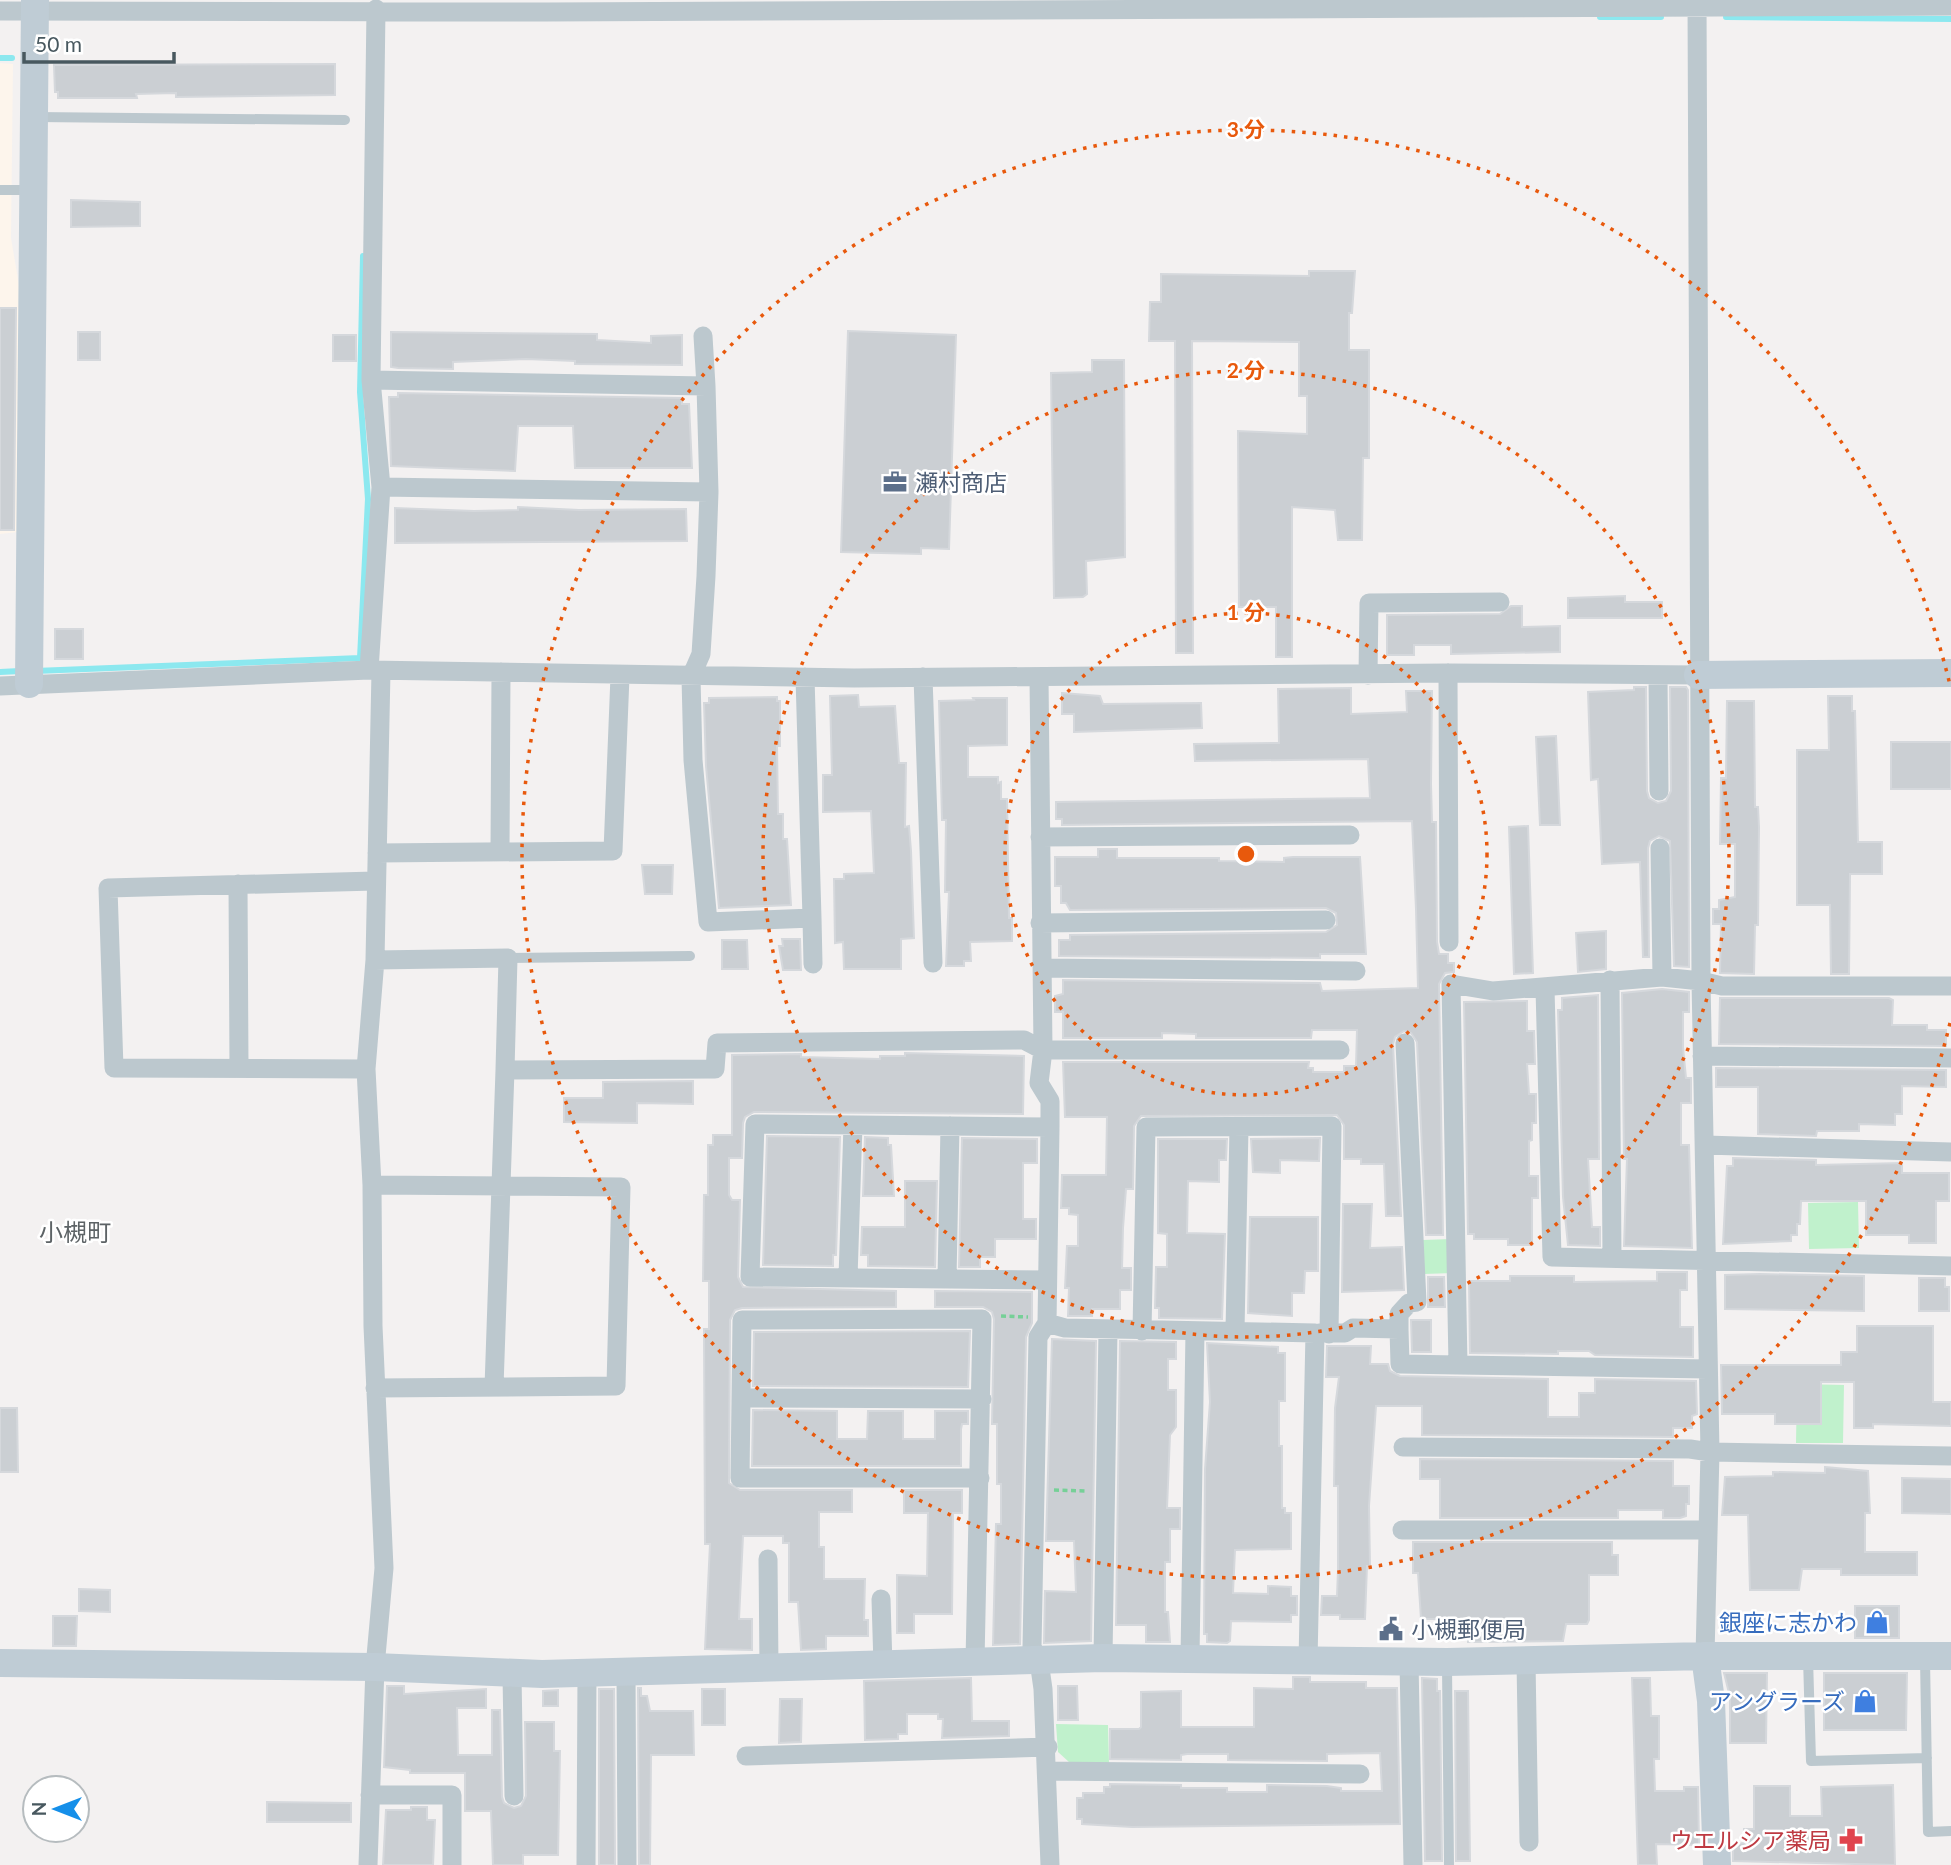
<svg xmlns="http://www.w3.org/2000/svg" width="1951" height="1865" font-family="Lato,'Noto Sans JP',sans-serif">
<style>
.commercial{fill:#fdf5ec}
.green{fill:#c0f1cc}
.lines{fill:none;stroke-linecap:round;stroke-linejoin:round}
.stream{stroke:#8ce8ef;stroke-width:6}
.building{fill:#cbcfd3;stroke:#d5d8dc;stroke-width:2}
.path{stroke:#76d097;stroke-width:3.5;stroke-dasharray:5 3.5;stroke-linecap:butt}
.lane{stroke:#bcc8ce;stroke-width:10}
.street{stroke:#bcc8ce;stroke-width:19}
.secondary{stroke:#bfccd5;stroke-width:28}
.ring{fill:none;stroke:#e8590c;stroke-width:3.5;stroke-dasharray:3.5 7}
.labels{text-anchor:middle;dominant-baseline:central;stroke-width:5;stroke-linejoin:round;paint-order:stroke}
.service-label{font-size:23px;fill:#4e5e75;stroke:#fff;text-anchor:start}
.shop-label{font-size:23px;fill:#366cbe;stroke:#fff;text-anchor:end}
.health-label{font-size:23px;fill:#be3a42;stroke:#fff;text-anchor:end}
.neighbourhood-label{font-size:24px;fill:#5d6366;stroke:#fff}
.centre{fill:#e8590c;stroke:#fff;stroke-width:3.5}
.ring-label{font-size:21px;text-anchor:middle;font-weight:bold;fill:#e8590c;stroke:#fff;stroke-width:5;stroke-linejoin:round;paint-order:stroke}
</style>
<rect width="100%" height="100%" fill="#f3f1f1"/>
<path class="commercial" d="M0,63L13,64L11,238L23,309L18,532L0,534Z"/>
<path class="green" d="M1858,1202L1859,1248L1809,1249L1808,1203Z
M1451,1239L1453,1273L1424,1274L1423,1240Z
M1797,1384L1844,1385L1843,1443H1796Z
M1056,1724L1108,1725L1109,1763L1069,1762L1058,1752Z"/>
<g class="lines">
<path class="stream" d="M1600,17H1661
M1726,17L1951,19
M0,58H12
M35,671L360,658L368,499L360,392L363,256
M0,672L20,671"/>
</g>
<path class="building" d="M335,64V95L176,97V93L136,94L137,98H58V92H55L54,65Z
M71,200L140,202V226L71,227Z
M1309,271H1355L1352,313H1349V350H1369V458H1363L1362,540H1338L1335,510L1292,507V657H1276V607H1239L1238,431L1307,434V396H1299V342L1192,341L1193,653H1176L1175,341H1149L1150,302H1161V274L1309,276Z
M0,308H16L14,530H0Z
M848,331L956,335L949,549L921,548V554L841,552Z
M78,332H100V360H78Z
M391,332L597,334V340L651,343V336L682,335V365L575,364V361L526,359L453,362V369L398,368L391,367Z
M333,335H356V361H333Z
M1092,360H1124L1125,557L1086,561L1087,594L1083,597L1054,598L1051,373L1092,372Z
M398,393L682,398V404H689L692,468H575L573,426H518L515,471L391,466L389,397H398Z
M518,507L579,510L686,509L687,541L395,543V508L474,511L518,510Z
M1625,596V602H1662V618H1568V598Z
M1511,606H1522V627L1560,626V652L1451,654V645H1414V655H1387V615L1500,614Z
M55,629H83V659H55Z
M1634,687H1646L1647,791L1649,798L1658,803L1666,801L1671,791L1670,687H1686L1688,690L1689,967L1674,966L1670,841L1659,836L1650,841L1648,848L1649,957H1643L1640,862L1602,864L1598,779L1591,780L1588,692L1634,690Z
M1351,688V714L1407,712L1406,691H1432L1431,784L1432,822H1436L1437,942L1439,954H1448V963H1454V972L1445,973L1439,984L1443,1235H1426L1417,1042L1411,1033L1404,1031L1395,1037L1393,1044L1401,1216H1386L1384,1164H1361V1159H1344V1125L1337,1115L1141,1116L1134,1126L1133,1189H1126L1123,1228L1122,1268H1131V1290H1120V1309H1092V1316H1068L1069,1288H1065L1067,1246H1078V1215L1069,1214V1208H1061L1062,1175H1106L1107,1117H1065L1063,1062H1309L1308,1068H1313V1072H1344V1066H1356L1357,1030H1312L1311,1038H1196V1034L1162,1033V1038H1063V1012H1055V996L1063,994V980L1320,983L1322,991L1418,988L1416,909L1412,821L1062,825V819H1056V802L1370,798L1368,759L1195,761L1194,744L1279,743L1278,689Z
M1062,693L1100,696L1103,704L1201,703L1202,728L1074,732V714H1062Z
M858,695L859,707L895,706L899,763H906L905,827L909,826L911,851L914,938L901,939V969H844L843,942L835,943L834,879H844V874L874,873L871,811L823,812V775H832L830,696Z
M1828,696H1852V711H1855L1858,842H1882V874H1850L1849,974H1831L1830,905H1797V750H1829Z
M777,697V701H780V746H777L778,814H783V839H787L791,905L719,908L706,766L704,703H709V698Z
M973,698H1007V745L968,746V777H998V783L1001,782V799H1007L1009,918H1012V941L970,942L971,961H964V966H946L949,892H945L946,820H942L939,701L974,700Z
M1727,701H1754L1755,807H1758L1759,827L1758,925H1755L1754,974L1720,973L1721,924H1713V909H1719V900L1735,897V844H1720L1721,778H1726Z
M1556,736L1560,825H1540L1536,737Z
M1891,742H1951V789H1891Z
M1528,826L1533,973L1514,974L1509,827Z
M1098,849H1117V858H1219V861L1284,862V858L1293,857H1360L1366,954H1320V958L1059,956V940H1070V935L1326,932L1337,925L1336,913L1326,908L1070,910L1066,903H1061V886H1055V857H1098Z
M642,865H673L672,894H645Z
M1606,931V969L1578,972L1576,933Z
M782,939H800L801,970H783L779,946H783Z
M722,940H747L748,969H722Z
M1662,989L1689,992V1012H1683V1047L1686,1078H1691V1103H1681V1145H1689L1692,1248L1624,1246L1627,1159H1624L1622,993Z
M1598,995L1599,1159H1588L1592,1227H1600V1246L1568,1245L1563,1197L1558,1010H1562V998Z
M1720,998H1889L1893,1000L1892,1025H1927V1030H1946V1046L1719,1044Z
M1527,1001V1031H1534L1535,1064H1527L1529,1094H1536V1123H1532V1140L1529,1141V1176H1538V1198H1532V1245H1508V1239H1474V1234H1468L1464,1002Z
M905,1053L1024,1056L1023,1114L754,1112L745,1117L743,1123L742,1158H729V1195L732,1200H740L738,1277L743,1287L896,1291V1307L742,1308L735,1310L730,1320L729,1483L740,1490H852V1512H819V1547H824V1579H865L864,1620H868V1636H826V1649L801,1650L798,1602H789V1543H783V1536H743L739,1619H752V1650L705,1649L710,1544H705L704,1329H709V1281H703L704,1195H708V1145H713V1135H732V1055L801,1054V1057L880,1059V1056H905Z
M1716,1068L1946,1070V1087L1902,1086V1114H1895V1125L1859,1124V1131H1817L1816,1136L1758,1134V1087H1716Z
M693,1081V1104L637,1103V1123L564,1122V1098H603V1082Z
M767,1136L840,1137L836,1255H833V1266L763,1265Z
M865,1137L888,1138V1145H891L894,1196H863Z
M962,1138L1037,1139V1163H1023V1219H1036V1239H995V1257H980V1267H959Z
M1320,1138L1319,1161L1280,1160V1173L1253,1172L1251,1139Z
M1158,1139H1227L1226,1160H1219V1182L1188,1181L1187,1233L1225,1234L1222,1319L1159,1318V1308H1155L1156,1267H1167V1234L1158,1233Z
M1733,1158L1816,1160V1165L1902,1163V1173H1949V1201H1936V1243H1909V1235H1866V1201H1801L1800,1224H1797V1235H1791V1241L1723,1244L1727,1166H1733Z
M905,1181H937L935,1267L868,1266V1255H861L862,1227H905Z
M1343,1204H1372L1370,1248L1402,1247L1404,1290L1342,1292Z
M1250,1217H1318V1271H1305L1304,1293H1292V1316L1248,1313Z
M1657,1272H1687V1290H1680V1327H1693V1357L1595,1355L1589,1351H1558V1354L1470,1353L1469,1281H1510V1276H1574V1282L1657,1281Z
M1760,1274L1864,1276V1311L1725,1309V1275Z
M1428,1277H1444L1445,1307H1428Z
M1919,1278H1945V1287H1949V1311H1919Z
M935,1291L1032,1292V1323L1026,1337L1020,1644L993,1645L996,1524H1001V1484H997V1424H992L994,1319L992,1312L983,1307H935Z
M1411,1320H1431V1352H1412Z
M1857,1326H1933V1402H1951V1426L1873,1424V1428H1854V1382H1821V1424H1775V1414H1722L1721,1365H1841V1352H1857Z
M970,1331L968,1387L753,1386L754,1332Z
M1052,1339L1096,1341L1091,1641L1044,1643L1045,1591L1076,1592L1074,1541H1046Z
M1120,1341L1176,1342V1359H1168V1390H1176V1427L1170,1435L1167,1508H1180V1529H1170V1562H1165V1612H1168L1170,1642H1146V1625H1116Z
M1207,1343L1278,1347V1353H1285V1401H1279V1446H1282V1508H1285V1513H1291V1549L1235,1550L1233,1593L1268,1594V1586L1291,1587V1596H1297V1615H1291V1622L1231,1621L1230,1641L1227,1643L1207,1642V1634H1204L1205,1469L1210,1402Z
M1327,1346H1371L1370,1364H1388L1390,1371L1400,1376L1548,1379V1417H1579V1393H1595V1379L1696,1381L1697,1414L1692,1416V1428H1673V1437L1422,1435V1406H1376L1369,1506L1370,1566H1367L1365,1619H1340V1615H1321L1322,1596H1337L1338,1570V1486H1334L1335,1408L1339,1377H1326Z
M0,1408H17L18,1472H0Z
M753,1410L837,1411V1439H867L868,1411H903V1439H935V1411H968V1424H962L961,1429V1466H752Z
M1420,1459L1673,1461V1486H1689V1504H1686V1516L1680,1518H1663V1510H1618V1518H1440V1479H1420Z
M1825,1467L1868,1471L1870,1513H1865V1552H1917V1575H1841V1569H1802L1799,1590H1750L1748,1515H1722L1725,1477L1773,1476V1472L1825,1473Z
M1902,1478L1951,1479V1514L1902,1513Z
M904,1490H962V1513H953L952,1614H914V1633H897V1575L927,1576L928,1513H904Z
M1413,1542H1612V1555H1618V1575H1589V1620L1587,1624H1566L1563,1641L1468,1642V1619H1421L1418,1573H1413Z
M79,1589L110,1590V1612L79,1611Z
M1855,1606H1899V1638H1855Z
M53,1616H77L76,1646H53Z
M1724,1673H1767L1766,1743H1730V1697Z
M1824,1673H1907L1906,1730H1824Z
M1293,1677H1310V1682H1366V1688H1397L1400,1824L1132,1827L1082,1824V1819H1077V1798H1083V1793H1104V1787H1110V1784L1181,1785V1788H1227V1792H1267V1785L1327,1786L1341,1788V1791H1382L1380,1753L1327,1754V1761L1228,1760V1754H1187L1181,1755V1760L1110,1759V1729H1139L1141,1727V1692L1181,1691V1727H1254V1688L1293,1689Z
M971,1678L972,1721H1009V1736L942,1738L943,1719H938V1714H907V1734H898V1739L865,1740L864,1681Z
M1422,1678L1437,1679V1691H1440L1442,1861H1425Z
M1632,1678H1650L1651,1716H1659V1759H1654L1655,1791H1684V1787H1698L1699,1845L1656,1844L1657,1865H1638Z
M387,1686H404V1694L486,1689V1708H457L458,1755H492V1710H500L502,1797L504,1803L514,1808L521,1806L526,1796L525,1722H554V1751H560L558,1855H523V1865H493L491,1811H465V1773H410V1770L384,1767Z
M1058,1686H1077L1078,1720H1058Z
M638,1688H641V1696H647L650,1711H693L694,1755H651L650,1865H639Z
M599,1689H614L615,1865H599Z
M702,1689H725V1725H702Z
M558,1690V1706H543V1691Z
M1455,1691H1468L1470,1861H1456Z
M780,1699H802L801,1742L779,1743Z
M1893,1785L1895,1865L1733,1861V1844L1744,1843V1829H1754V1786H1790V1816H1822L1821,1787Z
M267,1802L351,1803V1822H267Z
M411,1807H427V1820H435L433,1865H383L386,1810H411Z"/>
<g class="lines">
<path class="path" d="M1001,1316L1028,1317
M1054,1490L1088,1491"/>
<path class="lane" d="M36,117L345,120
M0,190H31
M508,958L690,956
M1808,1658L1811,1761L1927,1758
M1925,1659L1928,1832L1951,1831
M1447,1666L1449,1865"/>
<path class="street" d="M1697,0L1701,981L1710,1452L1705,1656
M0,11L547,12L1951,6
M703,336L706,386
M371,380L706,386L709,492L706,576L701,654L691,677L693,760L708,922L812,918L805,677
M381,487L709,492
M369,670L381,487L371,380L376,9
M1448,673L1449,942
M1368,675L1369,603L1500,602
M1658,676L1659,791
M923,677L933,963
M1039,677L1043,1050L1039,1083L1050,1101V1127L1047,1323L1038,1337L1032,1647L1039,1661L1043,1689L1050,1865
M0,686L369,670L854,678L1448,673L1698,675
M1040,837L1350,835
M1660,848L1662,977
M500,852L501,672
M377,853L613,851L620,676
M238,884L239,1068
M812,918L813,964
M1040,923L1326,920
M375,960L508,958L505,1070L715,1069L717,1043L1024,1040L1043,1050H1340
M1042,968L1356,971
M1610,980L1612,1258
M1545,988L1552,1257L1951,1266
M1702,1056L1951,1058
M366,1069L114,1068L108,888L375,881
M1705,1145L1951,1152
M372,1185L621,1187L616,1386L375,1388
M848,1278L853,1125
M947,1279L950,1126
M1047,1280L750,1277L755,1124L1050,1127
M1047,1323L1065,1328L1315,1333L1308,1661
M1399,1329V1314L1409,1303L1417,1302L1405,1043
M1142,1331L1146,1127L1332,1126L1329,1334
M1235,1331L1239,1127
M1319,1333H1345L1353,1328L1399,1329L1400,1364L1458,1365
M1707,1369L1458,1365L1451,984L1493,991L1662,977L1701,981L1722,986H1951
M494,1387L505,1070
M741,1398L982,1399
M1403,1447L1690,1449L1710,1452L1951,1456
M1402,1530H1707
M768,1559L769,1668
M881,1599L883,1666
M1103,1658L1108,1329
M1190,1658L1195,1331
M1526,1661L1529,1842
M975,1662L982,1319L742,1320L740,1478H980
M1409,1662L1413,1865
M626,1672L627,1865
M512,1674L514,1796
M746,1756L1048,1747
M1048,1771L1360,1774
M370,1795H452V1865
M368,1865L375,1667L384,1568L373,1326L372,1185L366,1069L375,960L381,671
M586,1865L587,1673"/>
<path class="secondary" d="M1698,675L1951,673
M29,684L35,0
M1705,1656L1711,1701L1717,1865
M0,1663L375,1667L542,1674L1103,1658L1447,1662L1705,1656H1951"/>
</g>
<g class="ring">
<circle cx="1246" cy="854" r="241"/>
<circle cx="1246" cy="854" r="483"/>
<path d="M1950 1023A724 724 0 1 1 1950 685"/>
</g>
<defs>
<g id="office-bare" transform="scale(1.89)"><path d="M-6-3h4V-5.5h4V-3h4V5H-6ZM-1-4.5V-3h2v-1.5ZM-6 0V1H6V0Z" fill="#5c6f8a" stroke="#fff" stroke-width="2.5" paint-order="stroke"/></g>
<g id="shop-bare" transform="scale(1.89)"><path d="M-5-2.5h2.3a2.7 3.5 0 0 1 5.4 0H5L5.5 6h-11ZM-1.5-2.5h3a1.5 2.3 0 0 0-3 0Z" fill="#3f7fe0" stroke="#fff" stroke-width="2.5" paint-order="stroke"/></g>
<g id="civic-bare" transform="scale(1.89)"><path d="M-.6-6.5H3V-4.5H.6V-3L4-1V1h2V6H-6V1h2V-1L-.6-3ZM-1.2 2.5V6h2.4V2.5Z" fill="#5c6f8a" stroke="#fff" stroke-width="2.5" paint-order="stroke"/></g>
<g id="pharmacy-bare" transform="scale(1.89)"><path d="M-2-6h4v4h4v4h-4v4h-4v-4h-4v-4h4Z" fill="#e0444e" stroke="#fff" stroke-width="2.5" paint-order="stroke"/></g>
</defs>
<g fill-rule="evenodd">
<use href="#office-bare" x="895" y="482"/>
<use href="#shop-bare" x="1877" y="1622"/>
<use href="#civic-bare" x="1391" y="1629"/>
<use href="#shop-bare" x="1865" y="1701"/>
<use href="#pharmacy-bare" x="1851" y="1840"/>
</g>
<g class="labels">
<g class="service-label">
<text x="915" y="482">瀬村商店</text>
<text x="1411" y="1629">小槻郵便局</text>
</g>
<g class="shop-label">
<text x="1857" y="1622">銀座に志かわ</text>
<text x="1845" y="1701">アングラーズ</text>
</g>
<g class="health-label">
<text x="1831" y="1840">ウエルシア薬局</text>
</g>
<g class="neighbourhood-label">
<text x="75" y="1231">小槻町</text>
</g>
</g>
<circle cx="1246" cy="854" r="10" class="centre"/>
<g class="ring-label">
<text x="1246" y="137">3 分</text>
<text x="1246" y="378">2 分</text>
<text x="1246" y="620">1 分</text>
</g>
<g transform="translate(56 1809) rotate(270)"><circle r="33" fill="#ffffff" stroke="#b6bcbf" stroke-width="2"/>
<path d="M0-5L12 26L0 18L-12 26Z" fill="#158fe9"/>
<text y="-10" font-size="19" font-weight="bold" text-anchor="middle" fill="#48585f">N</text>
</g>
<path d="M24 52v10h150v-10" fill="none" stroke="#48585f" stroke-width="3.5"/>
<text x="35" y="52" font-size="21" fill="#48585f" stroke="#ffffff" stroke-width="5" paint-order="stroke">50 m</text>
</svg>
